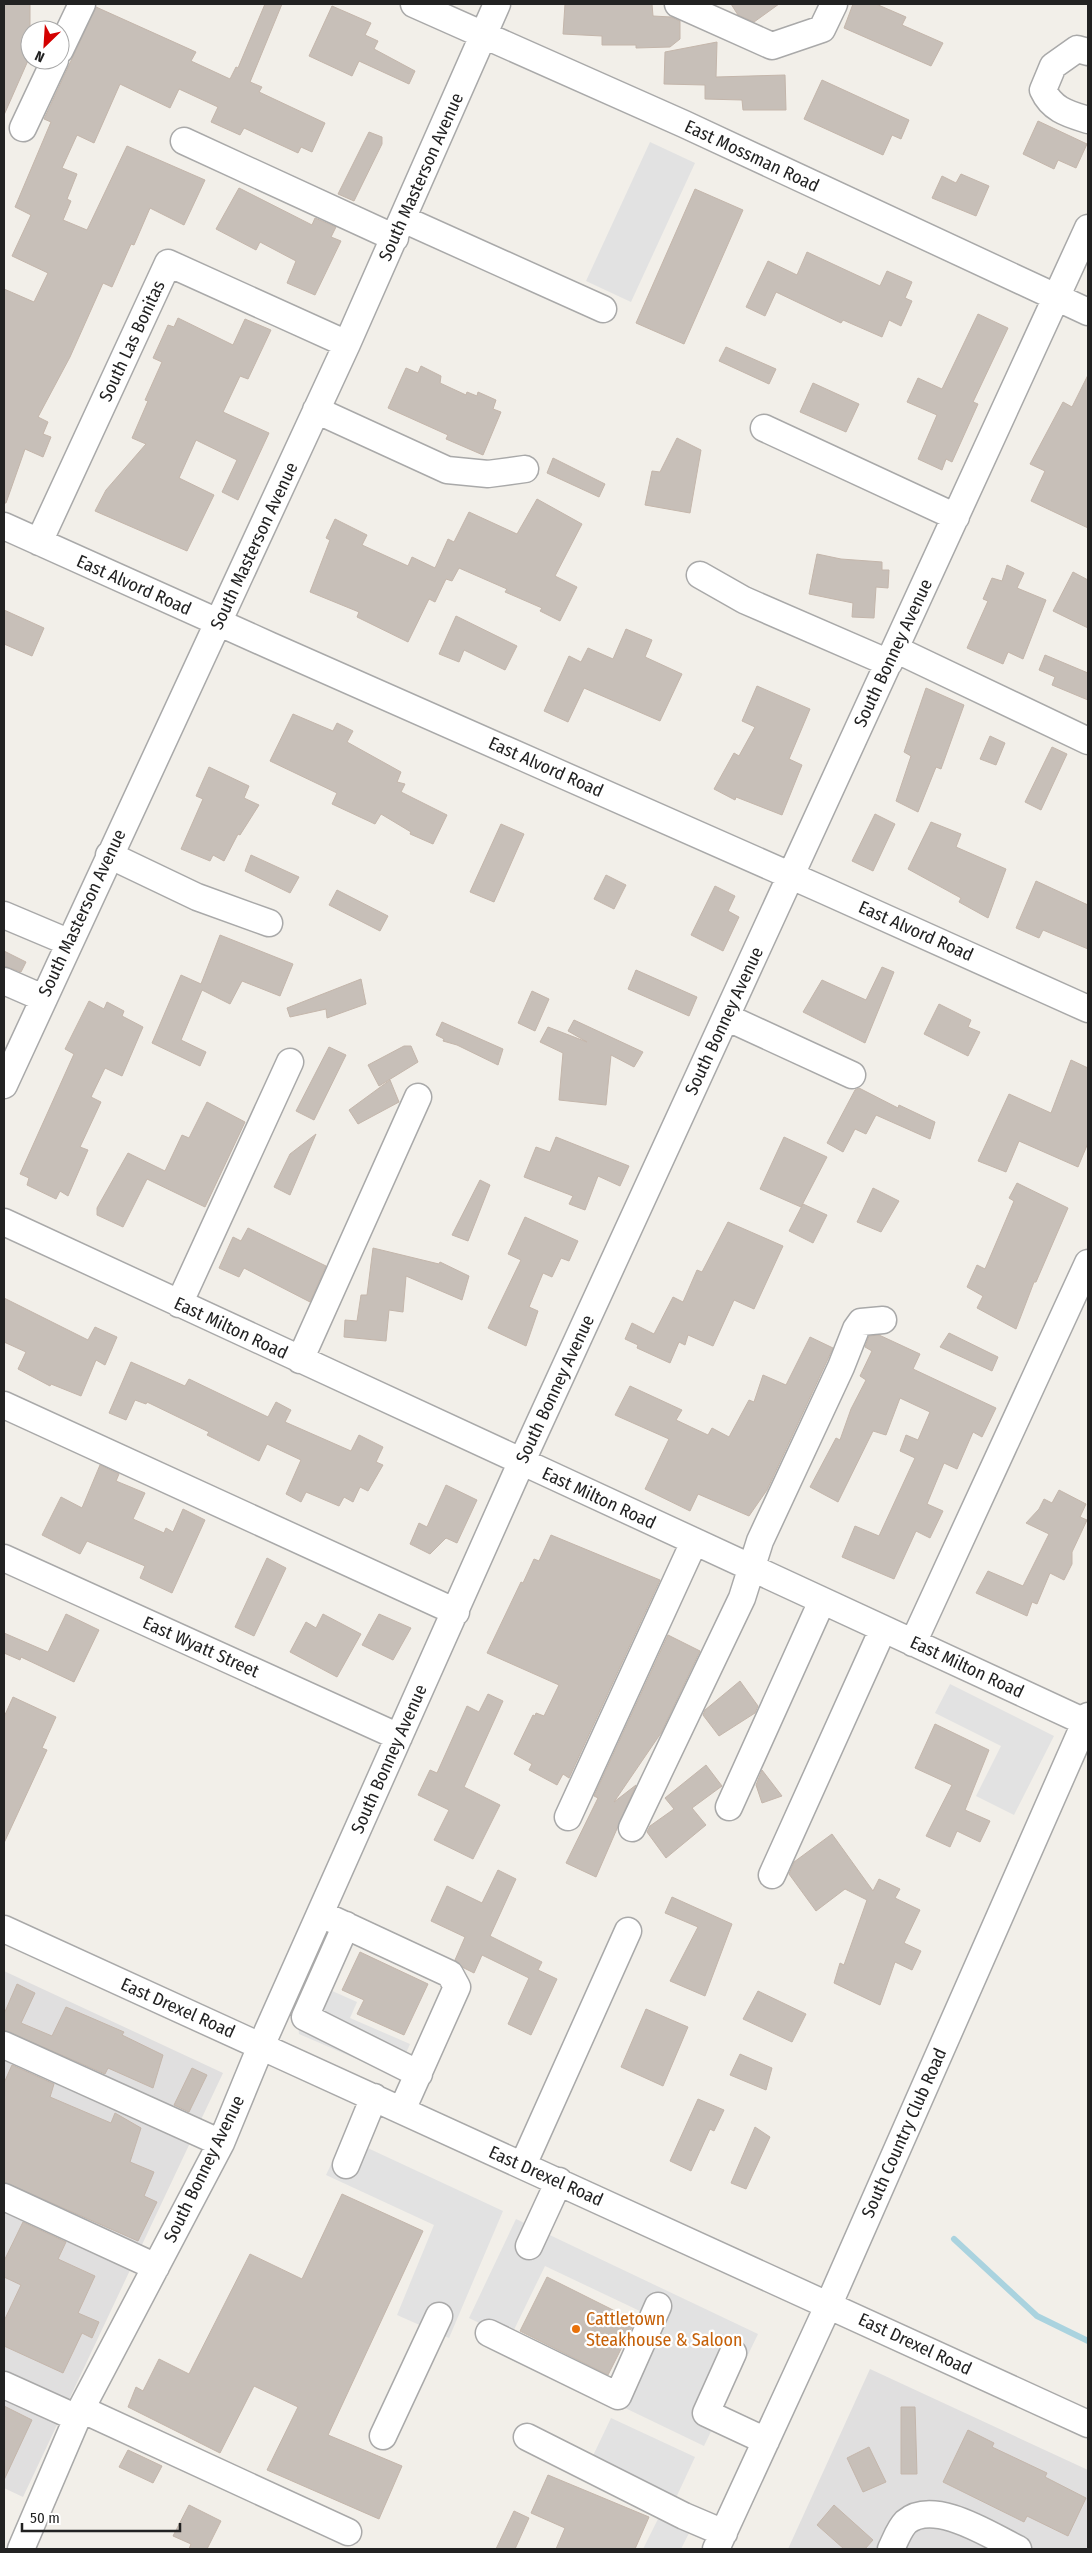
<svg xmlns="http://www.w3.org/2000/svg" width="1092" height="2553" font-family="'Fira Sans Condensed',sans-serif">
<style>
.residential{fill:#e0dfdf}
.parking{fill:#e2e2e2}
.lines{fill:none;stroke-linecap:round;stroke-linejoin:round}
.stream{stroke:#aad3df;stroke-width:6}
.building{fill:#c7bfb8;stroke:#c4b6ab}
.minor-casing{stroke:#a9a9a9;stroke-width:29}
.minor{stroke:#fff;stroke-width:26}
.food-dot{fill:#e8710a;stroke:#fff;stroke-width:2}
.labels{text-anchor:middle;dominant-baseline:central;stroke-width:4.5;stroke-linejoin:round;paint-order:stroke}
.street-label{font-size:18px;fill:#222;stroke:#fff}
.food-label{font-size:18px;fill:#c56008;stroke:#fff;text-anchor:start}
</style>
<rect width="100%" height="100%" fill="#f2efe9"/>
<path class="residential" d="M4,1971L223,2073L23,2497L4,2488Z
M870,2369L1088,2470V2549H788Z"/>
<path class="parking" d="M650,142L695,163L631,302L586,281Z
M950,1684L1054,1736L1014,1815L976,1796L1001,1746L935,1713Z
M330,1990L357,2002L350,2018L410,2044L396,2076L299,2034L297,2013Z
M344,2137L503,2211L449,2338L397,2315L434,2225L326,2175Z
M516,2219L758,2334L704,2446L623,2407L663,2322L545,2266L510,2338L469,2318Z
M611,2418L695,2457L674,2502L590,2462Z
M658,2519L689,2533L681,2549H643Z"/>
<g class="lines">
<path class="stream" d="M954,2239L1037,2316L1088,2341"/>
</g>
<path class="building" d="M4,4H30V56L4,115Z
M265,4H282L250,82L262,87L259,92L325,123L312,152L301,147L298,153L244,128L240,135L211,122L218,107L179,89L170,108L120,84L94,143L77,135L62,168L77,174L67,199L71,201L63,220L87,230L127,146L205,180L184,225L150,208L134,245L131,244L112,287L103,283L70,357L38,417L48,422L43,434L51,437L43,457L25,449L6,503H4V289L34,302L48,273L12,256L31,215L15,207L51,122L44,119L96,7L196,52L191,61L230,79L236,67L238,68Z
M565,4H652L653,16L671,17L680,21V39L670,47L636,48V45H602V36L563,34Z
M731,4H779L754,22L738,15Z
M853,4H876L906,17L902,25L943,43L931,66L844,28Z
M332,6L371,23L365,35L378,41L374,49L415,71L409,84L359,61L352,76L309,56Z
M717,42L716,77L785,75L786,110H743L742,100L705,99V85L664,84L665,52Z
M822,80L909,120L901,139L892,135L883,155L804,119Z
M1038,121L1087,144L1076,168L1058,160L1054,169L1023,154Z
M369,132L382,137V144L354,201L338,194Z
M961,174L989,186L976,216L932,198L942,176L956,183Z
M239,188L312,225L315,218L336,227L331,237L341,241L315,295L287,283L296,261L260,242L256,250L216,229Z
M695,189L743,210L684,344L636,323Z
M807,252L880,286L887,271L912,282L905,298L912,301L901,326L889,320L882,337L843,320L841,323L776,292L765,316L746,307L768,261L797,275Z
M978,314L1008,328L973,402L978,404L952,462L946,459L942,470L918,459L937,415L907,402L918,378L942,389Z
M178,318L233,345L245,319L271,330L248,379L240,376L223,412L269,433L238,500L222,492L237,460L196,440L179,478L214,495L187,551L95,511L106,490L146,444L132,438L148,401L145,400L162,362L153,358L168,325L174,327Z
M726,347L776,369L769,384L719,361Z
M421,366L441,376L440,383L466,395L467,392L477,396L478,392L496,400L493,409L501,412L483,455L446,439L448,435L388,408L406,368L418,373Z
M1088,375V528L1031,501L1045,471L1030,464L1063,402L1072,407Z
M813,383L859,404L846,432L800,412Z
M677,438L701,450L690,513L645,505L652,471L660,472Z
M553,458L605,484L599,497L547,473Z
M537,499L582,524L555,576L577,587L560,621L540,611L542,608L505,592L507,589L459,568L452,581L446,579L435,602L429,599L408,642L357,617L359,612L310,592L330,540L326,538L335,519L367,535L362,545L408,566L412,557L435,568L448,539L454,542L469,512L517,534Z
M817,554L841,559L882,562V570H889L888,588L876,587L874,618L852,617L853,603L809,594Z
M1007,565L1024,573L1017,588L1046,600L1023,659L1008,652L1003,664L967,648L988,601L983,599L992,578L1002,581Z
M1073,572L1088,580V628L1053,611Z
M4,610L44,628L32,656L4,644Z
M456,616L517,646L505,670L464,650L459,662L439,654Z
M626,629L652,640L645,657L682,674L660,721L584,688L568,722L544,711L569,656L581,662L588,648L613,659Z
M1045,655L1088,673V700L1052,685L1055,677L1039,670Z
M757,686L810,709L789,759L802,765L782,815L736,797L735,800L714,789L734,753L739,756L755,727L742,721Z
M926,688L964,705L941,769L936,767L918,812L896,801L911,756L904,752Z
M293,714L333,731L337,723L353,731L347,742L401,772L397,782L405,784L401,792L447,815L433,844L410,834L411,832L381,814L375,824L332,804L337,793L270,761Z
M990,736L1005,743L996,765L980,759Z
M1052,747L1067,754L1041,810L1025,802Z
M209,767L249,786L244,798L259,805L240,835L238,834L224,861L213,855L210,861L181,849L203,799L196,796Z
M875,814L895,824L873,871L852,861Z
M931,822L961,834L956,847L1006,869L988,918L959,902L961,898L908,869Z
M501,824L524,834L494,902L470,892Z
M251,855L299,877L290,893L245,871Z
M606,875L626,885L614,909L594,899Z
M1036,881L1088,905V949L1043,930L1039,938L1016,928Z
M715,886L735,896L728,911L739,917L723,951L691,935Z
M337,890L388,916L380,931L329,905Z
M220,935L293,964L280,996L242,981L230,1004L202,990L181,1040L206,1052L200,1066L152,1043L181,975L201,984Z
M4,951L26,962L21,972L4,966Z
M882,967L894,972L865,1043L803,1012L822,980L866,1000Z
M636,970L697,997L689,1016L628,989Z
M361,979L366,1004L327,1018L326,1009L290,1017L287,1008Z
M532,991L549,999L535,1031L518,1023Z
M89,1001L104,1009L107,1002L124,1011L122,1016L143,1027L122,1076L105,1068L91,1097L101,1102L80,1147L88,1150L68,1196L60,1191L56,1199L27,1185L29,1178L20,1174L74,1054L65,1049Z
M939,1004L971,1020L968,1027L980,1032L968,1056L924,1034Z
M574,1020L643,1052L634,1067L611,1055L606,1105L559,1100L563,1053L540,1042L548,1027L587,1042L568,1031Z
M442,1022L503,1049L498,1065L457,1045L443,1041L444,1039L436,1035Z
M404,1046H411L418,1062L379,1086L368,1065Z
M329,1047L346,1055L314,1120L296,1111Z
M1071,1060L1088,1068V1143L1078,1167L1019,1141L1006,1172L978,1161L1009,1094L1051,1113Z
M390,1080L399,1102L358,1124L349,1110Z
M859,1088L898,1108L899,1105L935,1122L930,1139L876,1115L866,1134L855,1129L843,1152L827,1143L855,1090Z
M207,1102L245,1122L205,1207L147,1179L123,1227L97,1215V1208L128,1153L165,1171L182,1135L189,1138Z
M316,1134L290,1195L274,1187L290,1154Z
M556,1137L629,1166L620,1186L598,1176L585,1210L569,1204L573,1196L524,1177L536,1147L550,1152Z
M784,1137L827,1157L801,1207L760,1189Z
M480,1180L490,1185L468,1241L452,1235Z
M1017,1183L1068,1208L1036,1282H1034L1016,1329L977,1308L983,1296L967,1287L977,1265L985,1269L1014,1201L1009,1198Z
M873,1188L899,1201L881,1232L857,1222Z
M803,1204L827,1215L813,1243L789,1231Z
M525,1217L578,1241L569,1261L561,1258L552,1277L543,1273L529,1307L538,1311L526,1346L488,1328L521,1260L508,1254Z
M728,1222L783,1246L754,1309L734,1300L713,1346L688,1335L685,1345L679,1342L670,1363L637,1348L638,1345L625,1339L632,1323L654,1334L673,1297L683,1302L697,1270L702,1272Z
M248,1228L326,1266L310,1302L244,1268L239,1277L219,1268L233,1237L241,1241Z
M373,1248L439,1264L440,1262L469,1276L462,1300L406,1276L403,1312L389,1310L386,1341L344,1337L345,1320L357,1321L361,1295H367Z
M4,1298L88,1340L95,1327L117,1337L105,1365L96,1360L81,1396L51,1384L50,1386L18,1369L26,1352L4,1342Z
M949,1333L998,1357L992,1371L940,1347Z
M879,1335L920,1354L913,1369L996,1408L982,1437L973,1432L957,1469L944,1463L927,1504L943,1511L930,1538L916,1531L894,1579L842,1557L855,1526L879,1536L915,1458L900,1451L906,1435L918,1440L930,1412L900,1398L886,1435L873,1431L838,1502L810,1487L836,1438L840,1440L851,1409L866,1380L860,1376L872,1351L865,1347L869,1336Z
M810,1337L833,1348L767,1490L749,1516L698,1494L690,1511L645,1489L669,1439L615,1415L630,1386L682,1410L676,1420L708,1435L712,1428L729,1437L749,1400L754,1402L763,1375L786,1385Z
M131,1362L185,1386L189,1379L268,1417L276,1402L291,1410L285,1422L351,1451L359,1435L383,1447L376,1462L383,1465L368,1491L360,1487L353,1502L344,1497L339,1506L306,1492L301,1502L286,1494L301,1460L267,1444L259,1461L207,1435L209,1432L147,1402L146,1404L135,1400L126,1420L109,1413Z
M100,1465L119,1474L116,1481L145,1493L133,1519L164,1533L166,1528L173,1532L183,1509L205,1520L172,1593L140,1578L145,1566L87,1541L80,1554L42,1535L61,1497L82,1508Z
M446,1485L477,1500L457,1543L446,1538L430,1554L410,1544L419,1523L427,1527Z
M1059,1490L1086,1504L1080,1517L1087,1520L1072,1552V1564L1064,1580L1050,1573L1037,1604L1032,1602L1027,1616L976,1593L988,1571L1023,1586L1049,1534L1026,1523L1039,1509L1044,1499L1052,1503Z
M551,1535L660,1580L569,1778L563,1774L557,1785L529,1770L532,1764L514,1754L533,1715L535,1716L536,1713L544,1716L559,1685L487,1653L521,1582L523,1583L534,1559L539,1561Z
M267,1558L286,1568L254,1636L235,1627Z
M66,1614L99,1630L74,1682L21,1657L20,1660L4,1653V1633L48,1652Z
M323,1614L361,1634L337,1677L290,1652L306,1622L316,1628Z
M379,1614L411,1628L393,1660L362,1645Z
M668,1635L700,1651L661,1733L614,1802L636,1785L596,1877L566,1863L598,1798L594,1796Z
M740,1681L758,1706L755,1713L719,1736L703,1715L705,1710Z
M488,1694L503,1701L464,1787L500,1805L473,1859L434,1840L449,1810L418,1795L430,1770L437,1773L467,1706L479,1712Z
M13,1697L56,1717L42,1748L47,1750L4,1843V1717Z
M935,1724L989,1750L965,1810L990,1821L980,1842L957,1831L950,1847L926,1836L952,1785L915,1768Z
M706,1765L722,1786L692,1808L706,1825L666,1858L647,1832L650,1826L674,1809L665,1798Z
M762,1770L782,1796L762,1803L756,1785Z
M832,1834L873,1891L879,1879L900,1889L895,1898L920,1910L904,1943L921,1951L912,1970L895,1962L880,2005L834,1983L840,1963L844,1965L867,1900L845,1889L816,1911L789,1874L794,1862Z
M498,1870L516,1879L490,1936L542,1962L538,1970L557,1979L531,2035L508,2024L529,1978L482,1955L474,1973L464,1968L455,1960L465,1937L431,1921L447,1886L482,1903Z
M672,1897L732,1924L705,1996L670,1981L698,1927L665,1913Z
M360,1952L428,1984L404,2035L357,2014L364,2000L342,1990Z
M17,1984L35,1993L21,2023L52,2036L66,2007L124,2032L122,2035L163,2055L153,2088L108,2068L105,2074L4,2030V2014Z
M758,1991L806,2014L792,2042L743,2019Z
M646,2009L688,2027L663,2086L621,2067Z
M740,2054L772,2068L766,2090L730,2075Z
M12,2065L54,2084L50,2097L111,2123L115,2113L141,2128L130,2162L154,2172L144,2196L157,2202L138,2241L4,2182V2083Z
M192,2068L207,2075L189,2112L174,2105Z
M698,2099L724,2110L714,2131L710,2129L691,2171L670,2161Z
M755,2127L770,2137L746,2189L731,2183Z
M342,2194L423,2231L328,2435L402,2466L379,2519L267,2470L298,2407L254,2386L220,2453L128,2407L136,2387L143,2391L159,2359L189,2374L250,2254L302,2279Z
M23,2222L66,2242L58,2259L95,2276L78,2313L99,2322L92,2338L82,2333L63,2373L4,2346V2321L21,2285L4,2277V2261Z
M547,2277L635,2321L608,2375L520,2331Z
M4,2406L32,2420L4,2480Z
M901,2407H915L917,2474H901Z
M968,2430L994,2443L992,2447L1047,2473L1045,2477L1086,2498L1068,2536L1027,2516L1024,2522L943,2482Z
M869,2447L886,2482L863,2492L847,2458Z
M128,2450L162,2466L153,2483L119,2467Z
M548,2475L649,2517L635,2549H556L565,2528L531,2513Z
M189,2505L221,2521L207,2549H189L191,2544L173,2536Z
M834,2505L873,2540L865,2549H844L817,2525Z
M514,2511L529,2518L515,2549H496Z"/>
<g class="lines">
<g class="minor-casing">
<path id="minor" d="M414,4L684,124L1088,312
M678,4L772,46L822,29L834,4
M60,50L82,4
M1088,52L1077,49L1053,66L1043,90C1052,110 1069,114 1088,120
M23,128L55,60
M184,141L395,238
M403,219L603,309
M316,410L447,470L488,474L525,469
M764,428L956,517
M4,526C364,690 728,845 1088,1009
M39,542L168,263L347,344
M700,575L744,600L889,663
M895,649L1088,741
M109,855L197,897L269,923
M4,915L68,942
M4,981L43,998
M726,1017L852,1075
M4,1085L347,344L497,4
M4,1222L1085,1722
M179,1304L290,1062
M300,1360L418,1097
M4,1405L456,1612
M4,1558L399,1737
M913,1643L1088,1263
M729,1807L822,1601
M568,1817L694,1542
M632,1828L742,1598L760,1541L841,1367L856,1329L861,1322L883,1320
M772,1875L883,1629
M321,1914L450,1974L457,1987L402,2110
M346,1925L305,2017L419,2074
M4,1929L1088,2424
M4,2045L221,2143
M346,2165L374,2097
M523,2165L628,1931
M4,2197L156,2267
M529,2246L559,2181
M489,2333L618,2396L658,2306
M733,2353L706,2413L766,2441
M4,2385L77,2418
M81,2409L348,2532
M383,2436L439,2316
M527,2437L684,2516L724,2533
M21,2549L81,2409L221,2143L261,2046L521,1463L1088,228
M716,2549L829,2304L1088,1716
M891,2549C895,2541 899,2529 906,2522C934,2498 991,2536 1018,2549"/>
</g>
<use href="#minor" class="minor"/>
</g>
<circle class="food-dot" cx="576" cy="2329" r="5"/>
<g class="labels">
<g class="street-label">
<text transform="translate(752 156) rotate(25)">East Mossman Road</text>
<text transform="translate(421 177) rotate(-66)">South Masterson Avenue</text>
<text transform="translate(132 341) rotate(-65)">South Las Bonitas</text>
<text transform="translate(254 546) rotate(-65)">South Masterson Avenue</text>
<text transform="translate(134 585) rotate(24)">East Alvord Road</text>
<text transform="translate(893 653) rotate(-65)">South Bonney Avenue</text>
<text transform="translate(546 767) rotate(24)">East Alvord Road</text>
<text transform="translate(82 913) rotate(-65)">South Masterson Avenue</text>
<text transform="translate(916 931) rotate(24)">East Alvord Road</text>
<text transform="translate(724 1021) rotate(-65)">South Bonney Avenue</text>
<text transform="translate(231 1328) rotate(25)">East Milton Road</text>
<text transform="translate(555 1389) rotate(-65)">South Bonney Avenue</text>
<text transform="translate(599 1498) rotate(25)">East Milton Road</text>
<text transform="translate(201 1647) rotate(24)">East Wyatt Street</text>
<text transform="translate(967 1667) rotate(25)">East Milton Road</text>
<text transform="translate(389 1759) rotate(-66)">South Bonney Avenue</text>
<text transform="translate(178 2008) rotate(24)">East Drexel Road</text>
<text transform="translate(904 2133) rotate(-66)">South Country Club Road</text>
<text transform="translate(204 2169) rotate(-64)">South Bonney Avenue</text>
<text transform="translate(546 2176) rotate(24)">East Drexel Road</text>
<text transform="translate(915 2344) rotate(25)">East Drexel Road</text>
</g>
<g class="food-label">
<text x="586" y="2319">Cattletown<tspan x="586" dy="21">Steakhouse &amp; Saloon</tspan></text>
</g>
</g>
<rect width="1092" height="2553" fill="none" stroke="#222222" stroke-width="10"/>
<g transform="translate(45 45) rotate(205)"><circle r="24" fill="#ffffff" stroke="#a7a7a7"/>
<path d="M0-4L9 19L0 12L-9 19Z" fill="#d40000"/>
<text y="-8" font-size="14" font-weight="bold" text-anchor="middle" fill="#222222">N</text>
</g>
<path d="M22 2523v8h158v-8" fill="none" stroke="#222222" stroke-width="2.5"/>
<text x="30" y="2523" font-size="15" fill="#222222" stroke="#ffffff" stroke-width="4" paint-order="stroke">50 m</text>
</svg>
